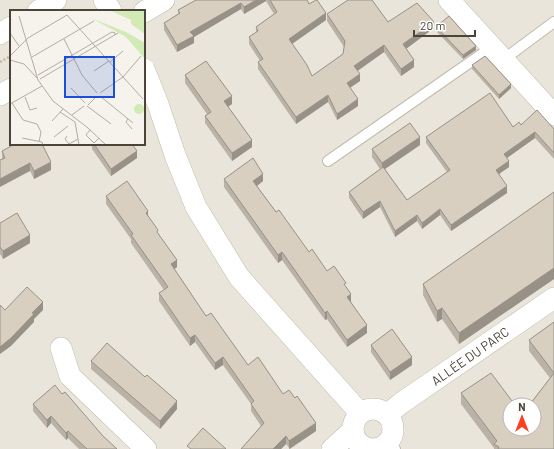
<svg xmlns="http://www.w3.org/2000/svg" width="554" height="449" font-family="Barlow,sans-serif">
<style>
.residential{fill:#eae5da;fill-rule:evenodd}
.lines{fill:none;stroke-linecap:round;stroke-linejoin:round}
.service-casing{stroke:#c2bbae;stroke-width:12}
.minor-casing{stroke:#c2bbae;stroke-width:22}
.path{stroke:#c4b79f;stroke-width:2.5;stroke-dasharray:2 2;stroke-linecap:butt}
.service{stroke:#fff;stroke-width:10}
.minor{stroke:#fff;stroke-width:21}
.wall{fill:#bab2a6}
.shaded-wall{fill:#979187}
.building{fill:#d8cfc1;stroke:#979187}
.labels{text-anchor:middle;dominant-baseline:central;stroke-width:3;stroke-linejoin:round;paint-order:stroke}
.street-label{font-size:13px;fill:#4b4439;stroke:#fff}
.inset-road{fill:none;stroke:#b2ada4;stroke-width:1}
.view{fill:#1d4ed8;fill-opacity:0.15;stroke:#1d4ed8;stroke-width:2}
.inset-edge{fill:none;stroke:#4b4439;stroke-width:2}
</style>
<rect width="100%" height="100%" fill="#f6f3ec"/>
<path class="residential" d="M0,0H554V449H0ZM11,11H144V144H11ZM510,405H534V429H510Z"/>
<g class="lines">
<g class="service-casing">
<path id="service" d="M503,60L554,22
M328,161L492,47
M387,443L395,449"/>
</g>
<g class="minor-casing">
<path id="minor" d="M104,0L111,11
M449,0L554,115
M38,11L56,0
M144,12L164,0
M0,34L11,27
M144,69L158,104L175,155L196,207L239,277L360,413
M0,95L11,89
M61,348L70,376L146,449
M353 429a20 20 0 1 1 40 0a20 20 0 1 1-40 0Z
M387,415L400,404L554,298
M332,449L352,431"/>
</g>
<path class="path" d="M0,62L11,56"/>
<use href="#service" class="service"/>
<use href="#minor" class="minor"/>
</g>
<path class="wall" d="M196,0H307L309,4L326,20L292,44L312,76L343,54L344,47L327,21V14L434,28L406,49L414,67L401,76L384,52L358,71L360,81L350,87L358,106L337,120L328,102L296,124L258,69V62L260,61L249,44V37L256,32V27L274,14L266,1L244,14L241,9L194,37V43L177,52L164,30V23L178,14V10Z
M436,27L476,50L463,59L436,31Z
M472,65L511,88L499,99L472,69Z
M185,75L232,104L228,107L252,147L232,161L205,123V116L207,114L185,83Z
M521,125L554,129V159L535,138L507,158L509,167L499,174L507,193L451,231L440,215L422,229L417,221L395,237L380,207L363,219L349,198V192L380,169L372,157V149L420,145L385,169L407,200L447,172L426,143V137L513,127Z
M92,144H132L137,158L111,176L92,149Z
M2,151L51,170L34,179L30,171L2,159Z
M224,179L263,181L257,186L276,212L309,252L327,271L346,287L351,302L367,333L347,347L327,319L325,320L282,260L278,263L224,187Z
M554,192V279L459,344L442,319L437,322L423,295V284Z
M106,196L148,217L177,267L174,269L206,316L248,365L283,394L316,431L290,449L286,444L281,449H241L261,426L251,411V404L223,365L215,370L195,342L190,346L159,301V293L164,290L131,243V239L106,204Z
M0,223L30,243L3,259L0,254Z
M554,322V449H494V448L461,404V393L510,429L550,378L529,351V340Z
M371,345L412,365L390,380L371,352Z
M91,361L177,409L160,429L91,369Z
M62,394L103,436L117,449H79L68,438L66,440L51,423L47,428L33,411V404Z"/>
<path class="shaded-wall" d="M256,0H266V1L244,14V7Z
M241,3V9L194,37V43L177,52V45L190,32Z
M326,13V20L289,46V39Z
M434,22V28L403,51V44Z
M384,45V52L354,73V66Z
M476,46V50L463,59V55Z
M414,60V67L401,76V69Z
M360,74V81L347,90V83Z
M511,84V88L499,99V95Z
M328,95V102L296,124V117Z
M232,96V104L224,109V101Z
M358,99V106L337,120V114Z
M535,132V138L504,160V154Z
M420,137V145L382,171V163Z
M252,140V147L232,161V153Z
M137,151V158L111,176V169Z
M509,161V167L496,176V170Z
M51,162V170L34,179V171Z
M30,163V171L0,187V179Z
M263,174V181L253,189V181Z
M507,186V193L451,231V225Z
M380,201V207L363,219V212Z
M440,209V215L422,229V223Z
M148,211V219L146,213Z
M417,215V221L395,237V231Z
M30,235V243L3,259V251Z
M282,252V260L278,263V255Z
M177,260V267L171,272V264Z
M554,268V279L459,344V333Z
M351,294V302L347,297Z
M43,302V310L34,319V322L11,346L0,354V347Z
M442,308V319L437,322V311Z
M327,311V319L325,320V313Z
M367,325V333L347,347V340Z
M195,335V342L190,346V338Z
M223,357V365L215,370V363Z
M412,357V365L390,380V372Z
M177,401V409L160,429V421Z
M51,416V423L47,428V420Z
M316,423V431L289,449V441Z
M68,431V438L66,440V433Z
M286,436V444L281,449H273Z"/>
<path class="building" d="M196,0H256L244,7L241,3L190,32L194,36L177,45L164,23L180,13L178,10Z
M270,0H307L309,4L316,0H317L326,13L289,39L307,65L312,76L343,54L345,41L327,14L348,0H372L388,22L417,3L434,22L403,44L414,60L401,69L384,45L354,66L360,74L347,83L358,99L337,114L328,95L296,117L258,62L263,59L249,37L258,31L256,27L277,12Z
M449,16L476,46L463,55L436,27Z
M485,56L511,84L499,95L472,65Z
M206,61L232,96L224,101L252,140L232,153L205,116L211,112L185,75Z
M490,93L513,127L519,122L521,125L537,110L554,129V153L535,132L504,154L509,161L496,170L507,186L451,225L440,209L422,223L417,215L395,231L380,201L363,212L349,192L383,167L407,200L450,170L426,137Z
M410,123L420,137L382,163L372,149Z
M15,144H42L51,162L34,171L30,163L0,179V160L5,158L2,151Z
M94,144H132L137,151L111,169Z
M253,158L263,174L253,181L276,212L279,210L309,252L312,249L327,271L334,266L346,283L344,284L351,294L347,297L367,325L347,340L327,311L325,313L282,252L278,255L224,179Z
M127,181L148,211L146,213L158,230L157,232L177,260L171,264L206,316L211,313L248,365L258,357L283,394L289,390L295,398L297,396L316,423L289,441L286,436L273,449H241L264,423L251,404L254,401L223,357L215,363L195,335L190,338L159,293L168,287L131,235L133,234L106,196Z
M554,192V268L459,333L442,308L437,311L423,284Z
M17,213L30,235L3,251L0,247V223Z
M27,287L43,302L32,313L34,314L11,338L0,347V305L5,310Z
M554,322V449H498L499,447L494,444L497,441L461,393L491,373L515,405H510V429H534V405H523L527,399L531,403L554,373L529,340Z
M392,329L412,357L390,372L371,345Z
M107,343L145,377L147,375L177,401L160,421L91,361Z
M55,385L62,394L65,392L103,436L117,449H87L68,431L66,433L51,416L47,420L33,404Z
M203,428L226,449H191L187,446Z"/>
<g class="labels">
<g class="street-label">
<text transform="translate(470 356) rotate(-35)">ALLÉE DU PARC</text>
</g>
</g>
<g transform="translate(10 10)">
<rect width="135" height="135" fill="#f6f3ec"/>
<path d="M99,0H135V24L121,14V10ZM81,8L116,22L135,33V49L116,27ZM124 99a5 5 0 1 1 10 0a5 5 0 1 1-10 0Z" fill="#d2eab5"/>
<path class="inset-road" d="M9,6L28,70L43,91L78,118L96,135M0,23L9,36M54,29L72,65L87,83M0,46L18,28L57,5L133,89M22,47L84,11M0,50L14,54L27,68M100,52L113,41M84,61L99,51M28,65L102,22L105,23V25M30,69L108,23M61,78L75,93M90,83L113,67L131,46M90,86L123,113M15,87L20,100L27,98M2,93L13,110L27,114L31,122L29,132M0,94L32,76M78,95L87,86M77,96L101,114M50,102L65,112M62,105L74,96M118,109L116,112L122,119M42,111L53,99M65,112L69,135M80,120L76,125L84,133L89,128M57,126L55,129L59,134L68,129M44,127L58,116M12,128L32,132L33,135"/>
<path class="view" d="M55,47H104V87H55Z"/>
<rect width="135" height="135" class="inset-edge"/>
</g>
<g transform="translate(522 417)"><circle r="19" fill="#ffffff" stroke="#b7b4b0"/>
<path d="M0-3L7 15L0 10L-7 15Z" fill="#fc3f1d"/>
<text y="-6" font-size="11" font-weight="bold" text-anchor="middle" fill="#4b4439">N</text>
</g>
<path d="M414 30v6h61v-6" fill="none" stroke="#4b4439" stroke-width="2"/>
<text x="420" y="30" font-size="12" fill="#4b4439" stroke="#ffffff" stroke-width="3" paint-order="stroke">20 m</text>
</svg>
